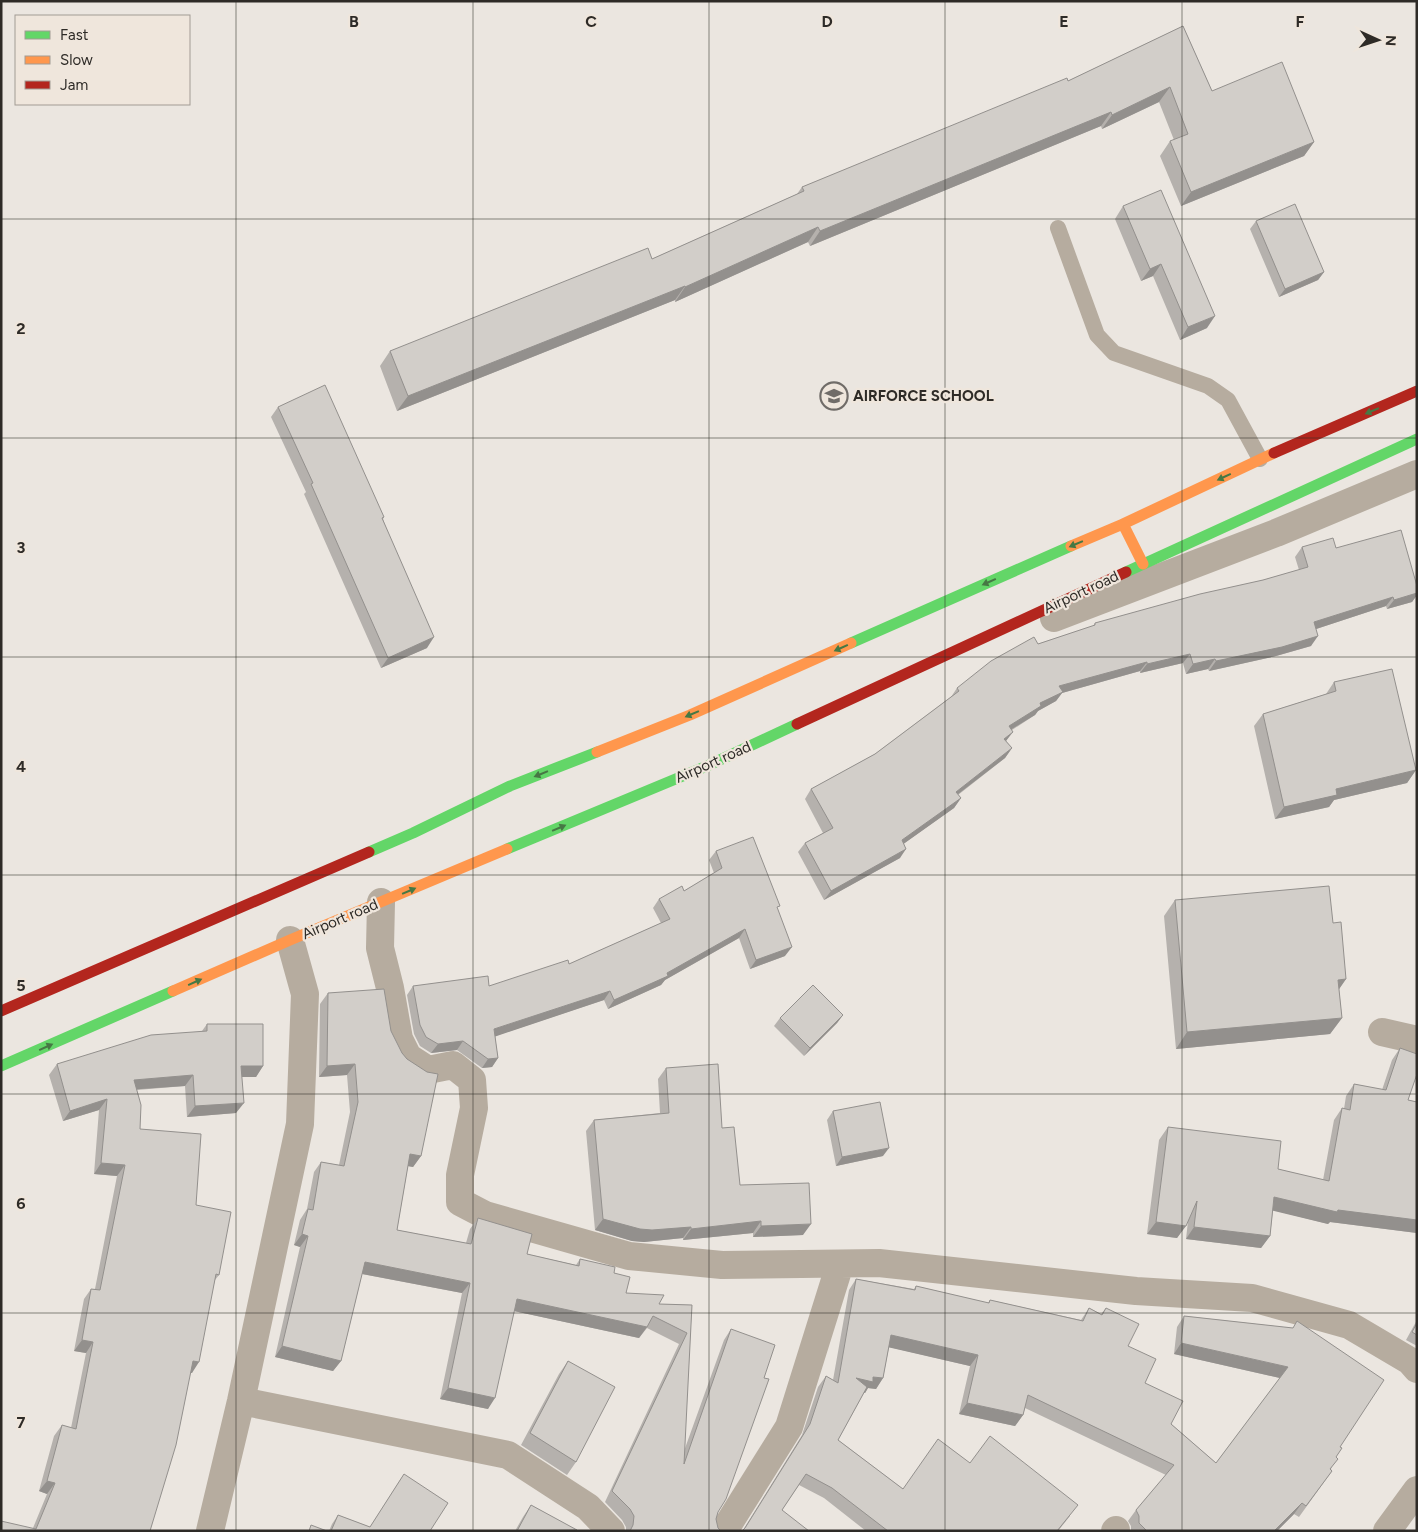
<svg xmlns="http://www.w3.org/2000/svg" width="1418" height="1532" font-family="Figtree,sans-serif">
<style>
.lines{fill:none;stroke-linecap:round;stroke-linejoin:round}
.lane{stroke:#b6ac9f;stroke-width:16}
.street{stroke:#b6ac9f;stroke-width:28}
.fast{stroke:#63d668;stroke-width:11}
.slow{stroke:#ff974d;stroke-width:11}
.jam{stroke:#b3261e;stroke-width:11}
.wall{fill:#b5b1ad}
.shaded-wall{fill:#93908d}
.building{fill:#d2cec9;stroke:#93908d}
.oneway{fill:#467844}
.grid{fill:none;stroke:#2e2b27;stroke-width:1;stroke-opacity:0.55}
.labels{text-anchor:middle;dominant-baseline:central;stroke-width:4.5;stroke-linejoin:round;paint-order:stroke}
.poi-label{font-size:15px;font-weight:bold;fill:#2e2b27;stroke:#efe6dc;text-anchor:start}
.street-label{font-size:15px;fill:#2e2b27;stroke:#efe6dc}
.grid-label{font-size:16px;text-anchor:middle;font-weight:bold;fill:#2e2b27;stroke:#efe6dc;stroke-width:4.5;stroke-linejoin:round;paint-order:stroke}
</style>
<rect width="100%" height="100%" fill="#ebe6e0"/>
<g class="lines">
<path class="lane" d="M1058,228L1097,335L1114,353L1208,386L1228,400L1260,459"/>
<path class="street" d="M1054,618L1276,533L1417,474
M381,902L380,948L390,988L399,1039L408,1057L428,1070L453,1065L472,1080L474,1108L460,1175V1202L485,1215L629,1256L722,1265L879,1263L1136,1291L1252,1298L1349,1325L1410,1361L1417,1369
M1382,1032L1417,1040
M241,1401L508,1455L588,1507L611,1531
M210,1531L241,1401L300,1124L305,994L290,940
M724,1531L789,1427L840,1264
M1115,1531L1116,1530
M1387,1531L1417,1490"/>
<path class="fast" d="M1126,572L1417,439
M851,643L1071,546
M507,849L707,766L797,724
M369,852L413,833L510,786L597,752
M1,1066L173,991"/>
<path class="slow" d="M1123,524L1143,564
M1071,546L1123,524L1274,453
M597,752L690,715L851,643
M173,991L290,940L507,849"/>
<path class="jam" d="M1274,453L1417,391
M797,724L1126,572
M1,1011L369,852"/>
</g>
<path class="wall" d="M1183,26L1212,91L1314,142L1304,156L1181,206L1160,156L1170,141L1174,140L1159,102L1102,129L1101,126L810,246L808,242L675,302V300L397,411L380,366L390,351L652,259L797,194L802,187L1068,81Z
M1123,206L1207,328L1180,340L1153,276L1141,281L1115,219Z
M1256,221L1324,272L1318,280L1279,297L1250,229Z
M278,407L384,517L383,519L427,648L381,668L304,494L306,492L271,417Z
M1302,547L1336,548L1417,586V595L1412,602L1387,609L1386,606L1316,629L1311,646L1276,656L1209,671L1208,669L1186,674L1183,663L1140,673V671L1062,693L1056,701L1038,711L1035,715L1012,730L1006,741L1012,748L1005,758L958,795L961,798L954,808L903,844L900,858L824,900L798,852L805,843L823,833L805,799L811,789L875,754L951,697L957,688L1038,644L1093,626L1095,623L1263,580L1299,570L1295,557Z
M1334,682L1416,770L1407,783L1334,800L1329,807L1275,819L1254,726L1263,714L1326,694Z
M716,851L777,909L785,956L750,969L739,938L665,980L661,985L608,1009L604,1000L495,1036L498,1058L492,1067L482,1068L457,1050L431,1053L420,1046L414,1034L407,995L413,986H489L569,964L661,923L653,908L659,899L684,891L714,873L709,860Z
M1175,900L1333,923L1346,979L1339,989L1342,1018L1330,1034L1176,1049L1164,916Z
M328,993L391,1031L421,1156L413,1167L408,1166L397,1230L466,1243L470,1229L478,1218L527,1254L576,1265L580,1259L614,1273L626,1293L659,1304L692,1305L684,1451L724,1340L731,1329L718,1512L716,1519L718,1528L721,1531H626V1527L622,1520L605,1502L679,1344L647,1328L639,1338L514,1311L488,1409L440,1399L462,1293L362,1274L341,1361L333,1371L275,1357L300,1247L294,1245L300,1220L307,1209L314,1172L321,1162L339,1165L350,1112L347,1075L319,1077L320,1004Z
M843,1015L837,1023L804,1056L774,1026L780,1018Z
M207,1024L263,1066L256,1077H242L236,1113L187,1117L185,1086L137,1090L140,1129L196,1205L219,1275L215,1280L192,1373H190L150,1531H1L33,1528L47,1494L39,1491L54,1436L62,1425L71,1428L86,1353L74,1351L84,1299L91,1289H95L117,1176L94,1174L99,1110L63,1121L49,1075L57,1064L202,1031Z
M1400,1048L1408,1100L1417,1102V1233L1330,1222L1328,1224L1273,1210L1270,1236L1261,1248L1186,1239L1188,1221L1177,1238L1147,1234L1159,1140L1168,1127L1278,1169L1323,1180L1334,1120L1342,1108L1344,1109L1346,1096L1354,1084L1382,1090L1392,1060Z
M666,1068L722,1128L740,1185L803,1235L753,1237V1233L683,1240V1238L644,1242L632,1241L595,1230L586,1131L594,1120L660,1113L658,1079Z
M833,1111L883,1156L836,1166L827,1120Z
M856,1279L914,1289L916,1286L988,1303L990,1300L1081,1320L1089,1308L1101,1314L1106,1308L1128,1346L1145,1383L1171,1424L1216,1463L1280,1378L1174,1354L1177,1327L1184,1316L1292,1328L1340,1447L1331,1469L1332,1471L1299,1517L1294,1514L1277,1531H1131V1526L1128,1521L1136,1510L1166,1475L1025,1408L1023,1415L1015,1426L959,1414L970,1366L889,1347L883,1378L876,1389L868,1388L865,1393H864L838,1440L903,1489L970,1463L1070,1516L1058,1531H866L824,1498L799,1485L782,1510L743,1530L802,1435L818,1387L826,1376L833,1380L849,1290Z
M1417,1320V1346L1406,1340Z
M568,1361L576,1462L567,1475L521,1445L559,1374Z
M404,1474L430,1531H329L332,1524L338,1515L370,1527Z
M531,1505L577,1531H515L523,1517Z"/>
<path class="shaded-wall" d="M1170,87L1159,102L1102,129L1112,115Z
M1111,112L1101,126L810,246L820,231Z
M1314,142L1304,156L1181,206L1191,192Z
M818,227L808,242L675,302L685,287Z
M1161,264L1153,276L1141,281L1150,269Z
M1324,272L1318,280L1279,297L1285,289Z
M685,286L675,300L397,411L408,396Z
M1215,316L1207,328L1180,340L1188,327Z
M1417,593V595L1412,602L1387,609L1394,600Z
M1393,597L1386,606L1307,632L1314,622Z
M1318,636L1311,646L1276,656L1209,671L1216,661Z
M434,637L427,648L381,668L388,658Z
M1190,654L1183,663L1140,673L1147,664Z
M1215,659L1208,669L1186,674L1193,664Z
M1147,662L1140,671L1062,693L1056,701L1038,711L1035,715L1002,735L1009,726L1040,703L1059,686Z
M1013,732L1006,741L1004,739Z
M1012,748L1005,758L949,801L956,792Z
M1416,770L1407,783L1334,800L1329,807L1275,819L1284,807L1336,789Z
M961,798L954,808L895,850L902,840Z
M906,849L900,858L824,900L831,891Z
M745,929L739,938L665,980L661,985L608,1009L614,1000L667,973Z
M792,947L785,956L750,969L756,960Z
M1346,979L1335,995L1338,980Z
M610,991L604,1000L488,1039L494,1029Z
M843,1015L837,1023L804,1056L810,1048Z
M1342,1018L1330,1034L1176,1049L1187,1032Z
M463,1041L457,1050L431,1053L438,1044Z
M498,1058L492,1067L482,1068L488,1059Z
M355,1064L347,1075L319,1077L327,1066Z
M241,1066H263L256,1077H234Z
M193,1075L185,1086L126,1090L134,1080Z
M107,1099L99,1110L63,1121L70,1111Z
M244,1103L236,1113L187,1117L195,1106Z
M889,1148L883,1156L836,1166L842,1157Z
M410,1154L421,1156L413,1167L402,1165Z
M101,1163L125,1165L117,1176L94,1174Z
M1274,1197L1417,1220V1233L1330,1222L1328,1224L1266,1209Z
M603,1219L691,1227L683,1238L644,1242L632,1241L595,1230Z
M761,1221L753,1233L683,1240L691,1229Z
M1156,1222L1186,1226L1177,1238L1147,1234Z
M811,1224L803,1235L753,1237L761,1226Z
M1194,1227L1270,1236L1261,1248L1186,1239Z
M302,1234L308,1236L300,1247L294,1245Z
M365,1262L470,1283L462,1293L357,1273Z
M517,1299L647,1327L639,1338L509,1310Z
M891,1335L978,1355L970,1366L883,1346Z
M82,1340L93,1342L86,1353L74,1351Z
M1181,1343L1288,1367L1280,1378L1174,1354Z
M282,1346L341,1361L333,1371L275,1357Z
M193,1361L199,1362L192,1373L185,1372Z
M873,1377L883,1378L876,1389L868,1388L865,1393L848,1389L856,1378Z
M448,1388L495,1398L488,1409L440,1399Z
M967,1403L1023,1415L1015,1426L959,1414Z
M47,1481L55,1483L47,1494L39,1491Z
M1302,1503L1294,1514L1277,1531H1274Z"/>
<path class="building" d="M1183,26L1212,91L1282,62L1314,142L1191,192L1170,141L1188,134L1170,87L1112,115L1111,112L820,231L818,227L685,287V286L408,396L390,351L648,248L652,259L804,191L802,187L1067,78L1068,81Z
M1161,190L1215,316L1188,327L1161,264L1150,269L1123,206Z
M1295,204L1324,272L1285,289L1256,221Z
M325,385L384,517L382,518L434,637L388,658L311,484L313,483L278,407Z
M1401,530L1417,586V593L1394,600L1393,597L1314,622L1318,636L1282,647L1216,661L1215,659L1193,664L1190,654L1147,664V662L1059,686L1063,692L1040,703L1041,706L1009,726L1013,732L1004,739L1012,748L956,792L961,798L902,840L906,849L831,891L805,843L833,828L811,789L875,754L959,691L957,688L991,661L1034,637L1038,644L1095,625V623L1200,594L1263,580L1308,567L1302,547L1333,538L1336,548Z
M1392,669L1416,770L1336,789L1337,795L1284,807L1263,714L1336,691L1334,682Z
M753,837L780,906L777,907L792,947L756,960L745,929L667,973L668,976L614,1000L610,991L494,1029L498,1058L488,1059L463,1041L438,1044L426,1037L420,1025L413,986L488,976L489,986L568,960L569,964L670,919L659,899L682,886L684,891L722,868L716,851Z
M1329,886L1333,923L1341,922L1346,979L1338,980L1342,1018L1187,1032L1175,900Z
M813,985L843,1015L810,1048L780,1018Z
M384,989L391,1031L402,1053L407,1059L427,1072L438,1074L421,1156L410,1154L397,1230L471,1244L478,1218L532,1234L527,1254L579,1266L580,1259L615,1267L614,1273L630,1277L626,1293L664,1295L659,1304L692,1305L684,1464L731,1329L775,1345L764,1378L769,1379L726,1499L718,1512L716,1519L718,1528L721,1531H630L633,1525L634,1516L630,1509L612,1491L687,1333L653,1316L647,1327L517,1299L495,1398L448,1388L470,1283L365,1262L341,1361L282,1346L308,1236L302,1234L308,1209L313,1210L321,1162L344,1166L358,1102L355,1064L327,1066L328,993Z
M207,1024H263V1066H241L244,1103L195,1106L193,1075L134,1080L141,1105L140,1129L201,1134L196,1205L231,1212L219,1275L216,1274L199,1362L193,1361L176,1445L150,1531H1V1521L36,1529L55,1483L47,1481L62,1425L76,1429L93,1342L82,1340L91,1289L100,1290L125,1165L101,1163L107,1099L70,1111L57,1064L151,1035L207,1031Z
M1400,1048L1417,1054V1074L1408,1100L1417,1102V1220L1338,1210L1337,1212L1274,1197L1270,1236L1194,1227L1197,1201L1186,1226L1156,1222L1168,1127L1281,1141L1278,1169L1329,1181L1342,1108L1350,1110L1354,1084L1386,1090Z
M718,1064L722,1128L734,1127L740,1185L809,1183L811,1224L761,1226V1221L691,1229V1227L652,1230L640,1229L603,1219L594,1120L669,1113L666,1068Z
M880,1102L889,1148L842,1157L833,1111Z
M856,1279L915,1290L916,1286L989,1303L990,1300L1083,1321L1089,1308L1102,1315L1106,1308L1139,1324L1128,1346L1156,1359L1145,1383L1183,1401L1171,1424L1216,1463L1288,1367L1181,1343L1184,1316L1293,1328L1297,1321L1384,1380L1340,1447L1342,1448L1336,1457L1338,1459L1330,1469L1332,1471L1306,1506L1302,1503L1274,1531H1147L1139,1523V1516L1136,1510L1174,1465L1028,1395L1023,1415L967,1403L978,1355L891,1335L883,1378L873,1377V1382L856,1378L867,1387L838,1440L903,1489L938,1439L970,1463L990,1436L1078,1505L1057,1531H888L832,1488L806,1474L782,1510L809,1531H742L745,1528L810,1424L826,1376L838,1383Z
M1417,1323V1335L1412,1332Z
M568,1361L615,1387L576,1462L530,1433Z
M404,1474L448,1503L430,1531H331L338,1515L370,1527Z
M531,1505L577,1530L517,1531Z
M311,1525L327,1531H309Z"/>
<defs><path id="oneway-solid" d="M-6-.8H1V-3.2L6.5 0L1 3.2V.8H-6Z" transform="scale(1.25)"/></defs>
<g class="oneway">
<use href="#oneway-solid" transform="translate(1372 411) rotate(157)"/>
<use href="#oneway-solid" transform="translate(1224 477) rotate(155)"/>
<use href="#oneway-solid" transform="translate(1076 544) rotate(157)"/>
<use href="#oneway-solid" transform="translate(989 582) rotate(156)"/>
<use href="#oneway-solid" transform="translate(841 648) rotate(156)"/>
<use href="#oneway-solid" transform="translate(692 714) rotate(157)"/>
<use href="#oneway-solid" transform="translate(541 774) rotate(158)"/>
<use href="#oneway-solid" transform="translate(559 828) rotate(-23)"/>
<use href="#oneway-solid" transform="translate(409 891) rotate(-23)"/>
<use href="#oneway-solid" transform="translate(195 982) rotate(-24)"/>
<use href="#oneway-solid" transform="translate(46 1047) rotate(-24)"/>
</g>
<path class="grid" d="M236,1V1531M473,1V1531M709,1V1531M945,1V1531M1182,1V1531M1,219H1417M1,438H1417M1,657H1417M1,875H1417M1,1094H1417M1,1313H1417"/>
<defs>
<g id="school-ring" transform="scale(1.4375)"><circle r="9.5" fill="#efe6dc" stroke="#706c68" stroke-width="1.5"/><path d="M0-5L7-2L0 1L-7-2ZM-4 1L0 2.5L4 1V4Q0 6-4 4Z" fill="#706c68"/></g>
</defs>
<g fill-rule="evenodd">
<use href="#school-ring" x="834" y="396"/>
</g>
<g class="labels">
<g class="poi-label">
<text x="853" y="396">AIRFORCE SCHOOL</text>
</g>
<g class="street-label">
<text transform="translate(1081 592) rotate(-25)">Airport road</text>
<text transform="translate(713 762) rotate(-24)">Airport road</text>
<text transform="translate(340 919) rotate(-23)">Airport road</text>
</g>
</g>
<g class="grid-label">
<text x="354" y="27">B</text>
<text x="591" y="27">C</text>
<text x="827" y="27">D</text>
<text x="1064" y="27">E</text>
<text x="1300" y="27">F</text>
<text x="21" y="334">2</text>
<text x="21" y="553">3</text>
<text x="21" y="772">4</text>
<text x="21" y="991">5</text>
<text x="21" y="1209">6</text>
<text x="21" y="1428">7</text>
</g>
<rect width="1418" height="1532" fill="none" stroke="#2e2b27" stroke-width="5"/>
<rect x="15" y="15" width="175" height="90" fill="#efe6dc" stroke="#a29b94"/>
<rect x="25" y="31" width="25" height="8" fill="#63d668" stroke="#a29b94"/>
<text x="60" y="40" font-size="15" fill="#2e2b27">Fast</text>
<rect x="25" y="56" width="25" height="8" fill="#ff974d" stroke="#a29b94"/>
<text x="60" y="65" font-size="15" fill="#2e2b27">Slow</text>
<rect x="25" y="81" width="25" height="8" fill="#b3261e" stroke="#a29b94"/>
<text x="60" y="90" font-size="15" fill="#2e2b27">Jam</text>
<g transform="translate(1378 40) rotate(93)" stroke="#efe6dc" stroke-width="4" paint-order="stroke">
<path d="M0-4L9 19L0 12L-9 19Z" fill="#2e2b27"/>
<text y="-8" font-size="14" font-weight="bold" text-anchor="middle" fill="#2e2b27">N</text>
</g>
</svg>
